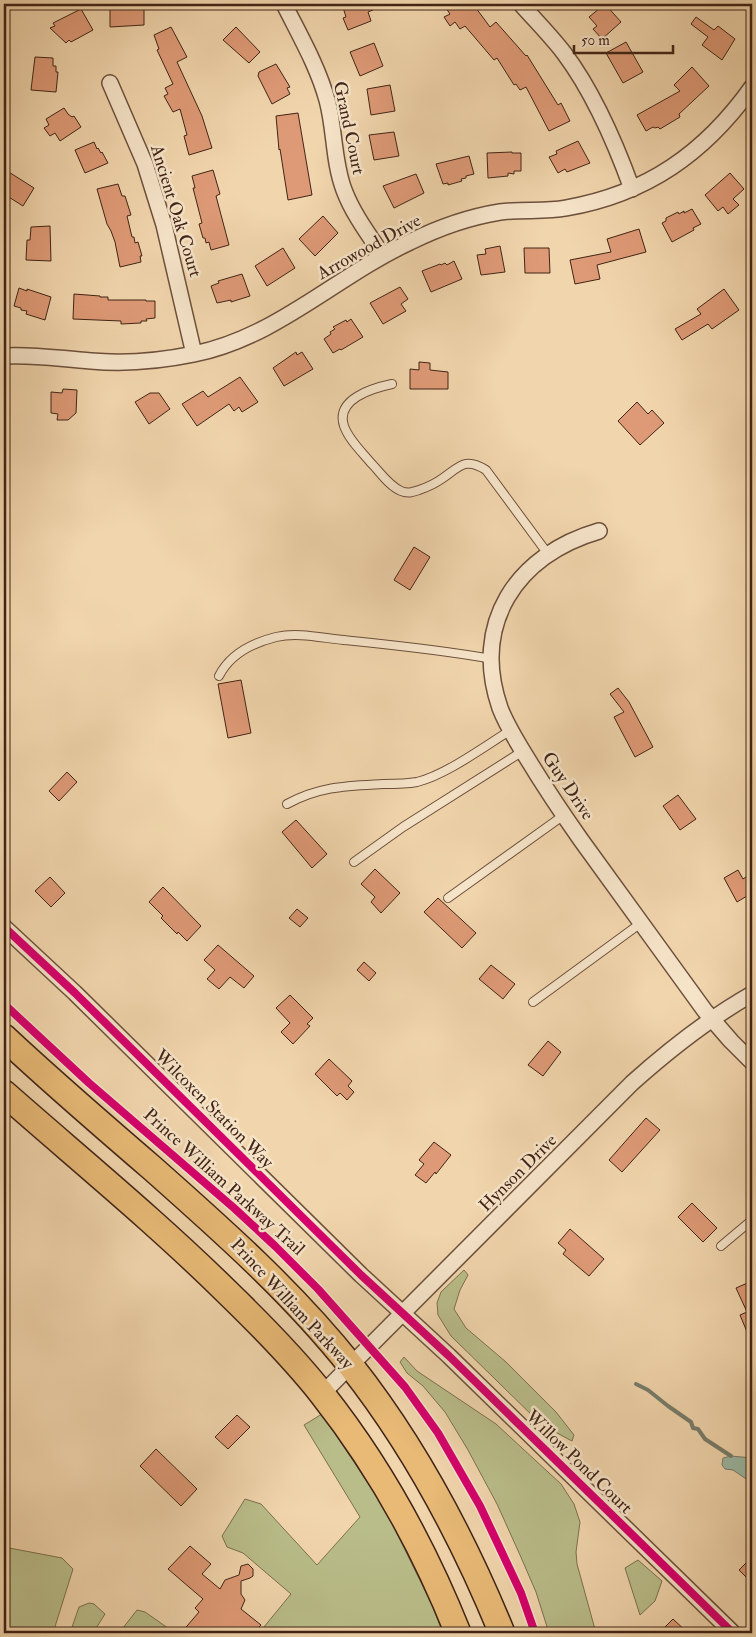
<svg xmlns="http://www.w3.org/2000/svg" width="756" height="1637" font-family="'IM FELL Double Pica',serif">
<style>
.green{fill:#b9bd89;stroke:#7d7050}
.water{fill:#9cb9a5;stroke:#787d6c}
.lines{fill:none;stroke-linecap:round;stroke-linejoin:round}
.stream{stroke:#787d6c;stroke-width:4}
.building{fill:#de9a76;stroke:#412417}
.service-casing{stroke:#6d503c;stroke-width:10}
.minor-casing{stroke:#6d503c;stroke-width:18}
.trunk-casing{stroke:#412417;stroke-width:28}
.service{stroke:#f6e4c9;stroke-width:8}
.minor{stroke:#f6e4c9;stroke-width:15}
.trunk{stroke:#e8ba76;stroke-width:25}
.cycleway-casing{stroke:#f6e4c9;stroke-width:11}
.cycleway{stroke:#d6006c;stroke-width:8}
.labels{text-anchor:middle;dominant-baseline:central;stroke-width:5;stroke-linejoin:round;paint-order:stroke}
.street-label{font-size:18px;fill:#412417;stroke:#f6e4c9}
</style>
<rect width="100%" height="100%" fill="#f1d5ac"/>
<filter id="stains"><feTurbulence type="fractalNoise" baseFrequency=".004" numOctaves="4"/><feColorMatrix values="0 0 0 0 .2 0 0 0 0 .09 0 0 0 0 .02 0 0 0 .5 -.17"/></filter>
<radialGradient id="worn" r=".72"><stop offset=".6" stop-color="#630" stop-opacity="0"/><stop offset="1" stop-color="#630" stop-opacity=".3"/></radialGradient>
<path class="green" d="M464,1270L468,1275L460,1290L454,1309L466,1328L506,1362L556,1412L574,1435L572,1441L542,1425L451,1336L438,1315L437,1303L441,1292Z
M404,1357L417,1371L496,1424L561,1484L574,1504L580,1522L576,1552L577,1564L596,1633H549L536,1592L520,1555L497,1504L468,1450L445,1412L423,1386L407,1373L400,1362Z
M322,1414L385,1509L432,1605L443,1633H259L291,1594L243,1553L227,1547L222,1536L245,1499L261,1504L317,1565L360,1517L304,1425Z
M4,1547L62,1558L73,1569L53,1633H4Z
M638,1560L662,1581L655,1601L640,1615L625,1568Z
M89,1603L94,1604L105,1614L93,1633H70L79,1607Z
M137,1610L145,1612L175,1633H119Z"/>
<path class="water" d="M731,1456L752,1458V1483L733,1470L725,1469L722,1465L723,1458Z"/>
<g class="lines">
<path class="stream" d="M636,1384L648,1390L668,1406L691,1422L693,1428L698,1429L705,1439L731,1456"/>
</g>
<path class="building" d="M110,4H141L144,8V25L110,27Z
M342,4H387L368,12L371,21L348,30L343,18L346,17Z
M453,4H473L490,27L496,22L526,56L527,55L558,105L561,103L570,121L549,131L526,87L520,90L516,84L514,85L497,58L494,60L465,26L460,29L455,22L450,26L444,17L450,14L446,8Z
M605,4L621,22L602,39L593,29L597,26L589,17Z
M81,9L93,30L71,42L69,40L66,43L50,28L55,26L53,23Z
M696,17L714,30L718,26L735,39L722,60L702,45L708,37L691,24Z
M171,27L187,57L177,62L202,116L212,148L189,155L184,136L187,135L180,109L173,112L164,96L168,94L165,88L173,84L157,50L159,49L154,35Z
M236,27L260,52L249,63L223,40Z
M626,42L643,72L623,83L606,53Z
M374,43L383,66L360,76L350,52Z
M35,57L53,58V66H56V72H58L56,92L31,90Z
M276,64L290,87L287,88L290,94L272,104L258,76L259,72Z
M692,67L709,86L679,114L680,117L660,129L658,127L655,128L653,127L646,131L637,115L680,91L674,85Z
M390,85L395,111L371,115L367,89Z
M64,108L68,114L72,117L74,116L81,127L60,141L55,133L50,136L44,128L49,125L46,119Z
M298,113L312,195L288,200L280,149L279,150L276,116Z
M394,132L399,156L374,160L369,135Z
M578,141L590,163L567,172L565,169L558,173L549,157L557,154L556,151Z
M94,142L97,149L98,148L101,153L102,152L108,163L85,173L75,150Z
M512,152V153H521V171H514V174L508,173V176L488,178L487,153Z
M469,156L474,174L466,176V178L461,179L462,181L448,185V183L443,184L436,164Z
M4,169L34,188L23,206L4,194Z
M213,170L220,194L216,196L229,245L211,250L209,242L206,243L205,238H203L199,224L202,223L193,188H195L192,176Z
M730,173L744,189L733,199L739,205L728,214L723,207L718,211L705,195Z
M416,174L424,193L394,208L383,186Z
M118,184L122,196H125L131,215L127,216L132,237H134L135,243L138,242L142,256H140L141,262L120,267L115,242L111,231L107,224L97,189Z
M692,209L701,224L693,228L694,230L672,242L662,223L666,221V218L678,212L679,214L684,211V213Z
M323,216L338,233L315,256L299,239Z
M50,226L51,261L26,260L27,240H30L31,227Z
M639,229L646,252L597,265L600,279L575,284L570,260L611,252L607,239Z
M500,246L505,272L481,275L477,255L486,254L485,249Z
M283,248L295,268L267,286L255,266Z
M524,248H549L550,273H525Z
M454,261L462,279L431,292L422,271L440,264L441,265L445,263L447,265Z
M242,274L250,296L231,302V300L217,303L211,286L219,283L218,281Z
M400,287L408,299L401,304L406,311L383,324L370,303Z
M19,288L27,291V289L51,297L45,320L26,314L27,311L21,310V308L14,306Z
M724,289L739,310L712,329L708,324L682,340L675,329L701,314L697,309Z
M74,294L100,296V297H108V300H146V301H155V318L146,319L147,321H141V323L121,324V321L73,319Z
M351,319L363,337L341,350L340,349L333,353L324,339L331,334L330,332L335,329L333,327L346,320L347,322Z
M296,352L297,355L302,352L313,369L284,386L273,368Z
M419,362L430,363V370L448,372V389H410V369L419,370Z
M240,377L258,402L242,412L239,407L234,411L229,404L197,426L182,404L203,391L208,397Z
M63,389L77,390L76,413L68,420H57L58,414L51,413V392L62,393Z
M150,393H159L170,409L149,424L135,402Z
M637,402L648,414L652,410L664,423L640,445L618,421Z
M414,547L430,557L410,590L394,580Z
M241,680L251,733L228,738L218,684Z
M618,688L629,702L653,747L635,757L614,717L624,712L610,694Z
M67,772L77,782L59,801L49,791Z
M678,795L696,819L680,830L663,806Z
M296,820L327,854L312,868L282,832Z
M375,869L400,893L381,913L371,902L375,897L361,884Z
M738,870L743,879L752,873V893L737,902L724,878Z
M50,877L65,893L51,907L35,891Z
M163,887L201,926L187,941L178,932L177,934L161,918L163,916L149,902Z
M438,898L476,933L462,948L424,912Z
M297,909L308,918L300,927L289,918Z
M218,945L254,976L244,988L230,977L219,989L207,979L215,970L204,960Z
M364,962L376,973L369,981L357,970Z
M491,965L515,984L503,999L479,979Z
M290,995L313,1018L307,1024L310,1026L293,1044L281,1032L290,1023L276,1008Z
M548,1041L561,1052L543,1076L528,1065Z
M329,1059L352,1081L348,1086L354,1092L347,1100L340,1093L337,1096L315,1074Z
M646,1118L660,1130L622,1172L609,1160Z
M434,1142L451,1155L436,1174L435,1172L426,1183L415,1175L424,1164L419,1160Z
M692,1203L717,1228L703,1242L678,1217Z
M570,1229L604,1259L589,1276L563,1254L566,1250L558,1243Z
M752,1281V1344L740,1315L747,1312L736,1288Z
M237,1415L250,1427L228,1449L215,1437Z
M156,1449L197,1489L181,1506L140,1466Z
M190,1546L211,1564L202,1574L220,1589L225,1580L239,1575L241,1566L248,1564L253,1569V1576L250,1578L241,1581V1594L245,1600L241,1609L261,1625L253,1633H181L199,1612L195,1608L203,1599L168,1569Z
M752,1557V1583L739,1570Z
M673,1619L688,1633H659Z"/>
<g class="lines">
<g class="service-casing">
<path id="service" d="M392,384C373,388 335,399 344,426C349,440 362,452 371,463C380,472 389,486 401,491C408,494 413,492 419,490C428,487 436,483 443,478C460,466 466,457 486,470L548,554
M219,676C230,654 252,643 276,637C298,632 322,638 344,640C393,645 443,650 492,659
M287,804C320,786 348,786 383,784C394,784 406,784 417,782C446,775 485,746 511,730
M354,862L403,827L523,751
M448,898L564,815
M533,1002L641,923
M721,1246L752,1220"/>
</g>
<g class="minor-casing">
<path id="minor" d="M521,4C535,20 551,36 564,53C594,93 615,142 632,189
M285,6C300,36 318,67 327,100C335,129 333,161 344,190C353,214 369,235 383,256
M110,83L145,164L164,225L194,354
M4,356C33,354 61,359 91,361C125,364 160,361 194,354C277,337 335,277 410,242C438,228 469,217 500,212C522,209 545,212 566,208C647,194 705,153 752,87
M599,531C516,555 471,624 500,708C507,726 517,742 527,758C544,786 562,813 581,840C622,897 664,954 705,1011L731,1041L752,1062
M4,927L75,993L361,1275L449,1356L733,1633
M322,1394L632,1083C670,1049 708,1019 752,994"/>
</g>
<g class="trunk-casing">
<path id="trunk" d="M4,1037C52,1082 102,1125 152,1168C222,1230 292,1292 351,1366C415,1447 463,1538 502,1633
M4,1093C79,1159 156,1222 227,1292C260,1324 293,1357 322,1394C379,1466 424,1548 458,1633"/>
</g>
<use href="#service" class="service"/>
<use href="#minor" class="minor"/>
<use href="#trunk" class="trunk"/>
<g class="cycleway-casing">
<path id="cycleway" d="M4,927L75,993L361,1275L449,1356L733,1633
M4,1004L89,1083L234,1208L275,1246L318,1289L405,1387L438,1433L480,1506L521,1593L535,1633"/>
</g>
<use href="#cycleway" class="cycleway"/>
</g>
<g class="labels">
<g class="street-label">
<text transform="translate(349 128) rotate(78)">Grand Court</text>
<text transform="translate(176 211) rotate(73)">Ancient Oak Court</text>
<text transform="translate(369 247) rotate(-29)">Arrowood Drive</text>
<text transform="translate(568 786) rotate(56)">Guy Drive</text>
<text transform="translate(214 1109) rotate(45)">Wilcoxen Station Way</text>
<text transform="translate(518 1173) rotate(-45)">Hynson Drive</text>
<text transform="translate(224 1182) rotate(42)">Prince William Parkway Trail</text>
<text transform="translate(292 1304) rotate(47)">Prince William Parkway</text>
<text transform="translate(579 1462) rotate(44)">Willow Pond Court</text>
</g>
</g>
<rect width="756" height="1637" fill="none" stroke="#f1d5ac" stroke-width="20"/>
<rect x="5" y="5" width="746" height="1627" fill="none" stroke="#412417" stroke-width="2.5"/>
<rect x="10" y="10" width="736" height="1617" fill="none" stroke="#412417"/>
<path d="M574 45v8h99v-8" fill="none" stroke="#412417" stroke-width="2.5"/>
<text x="581" y="45" font-size="15" fill="#412417" stroke="#f6e4c9" stroke-width="4" paint-order="stroke">50 m</text>
<rect width="100%" height="100%" filter="url(#stains)"/>
<rect width="100%" height="100%" fill="url(#worn)"/>
</svg>
